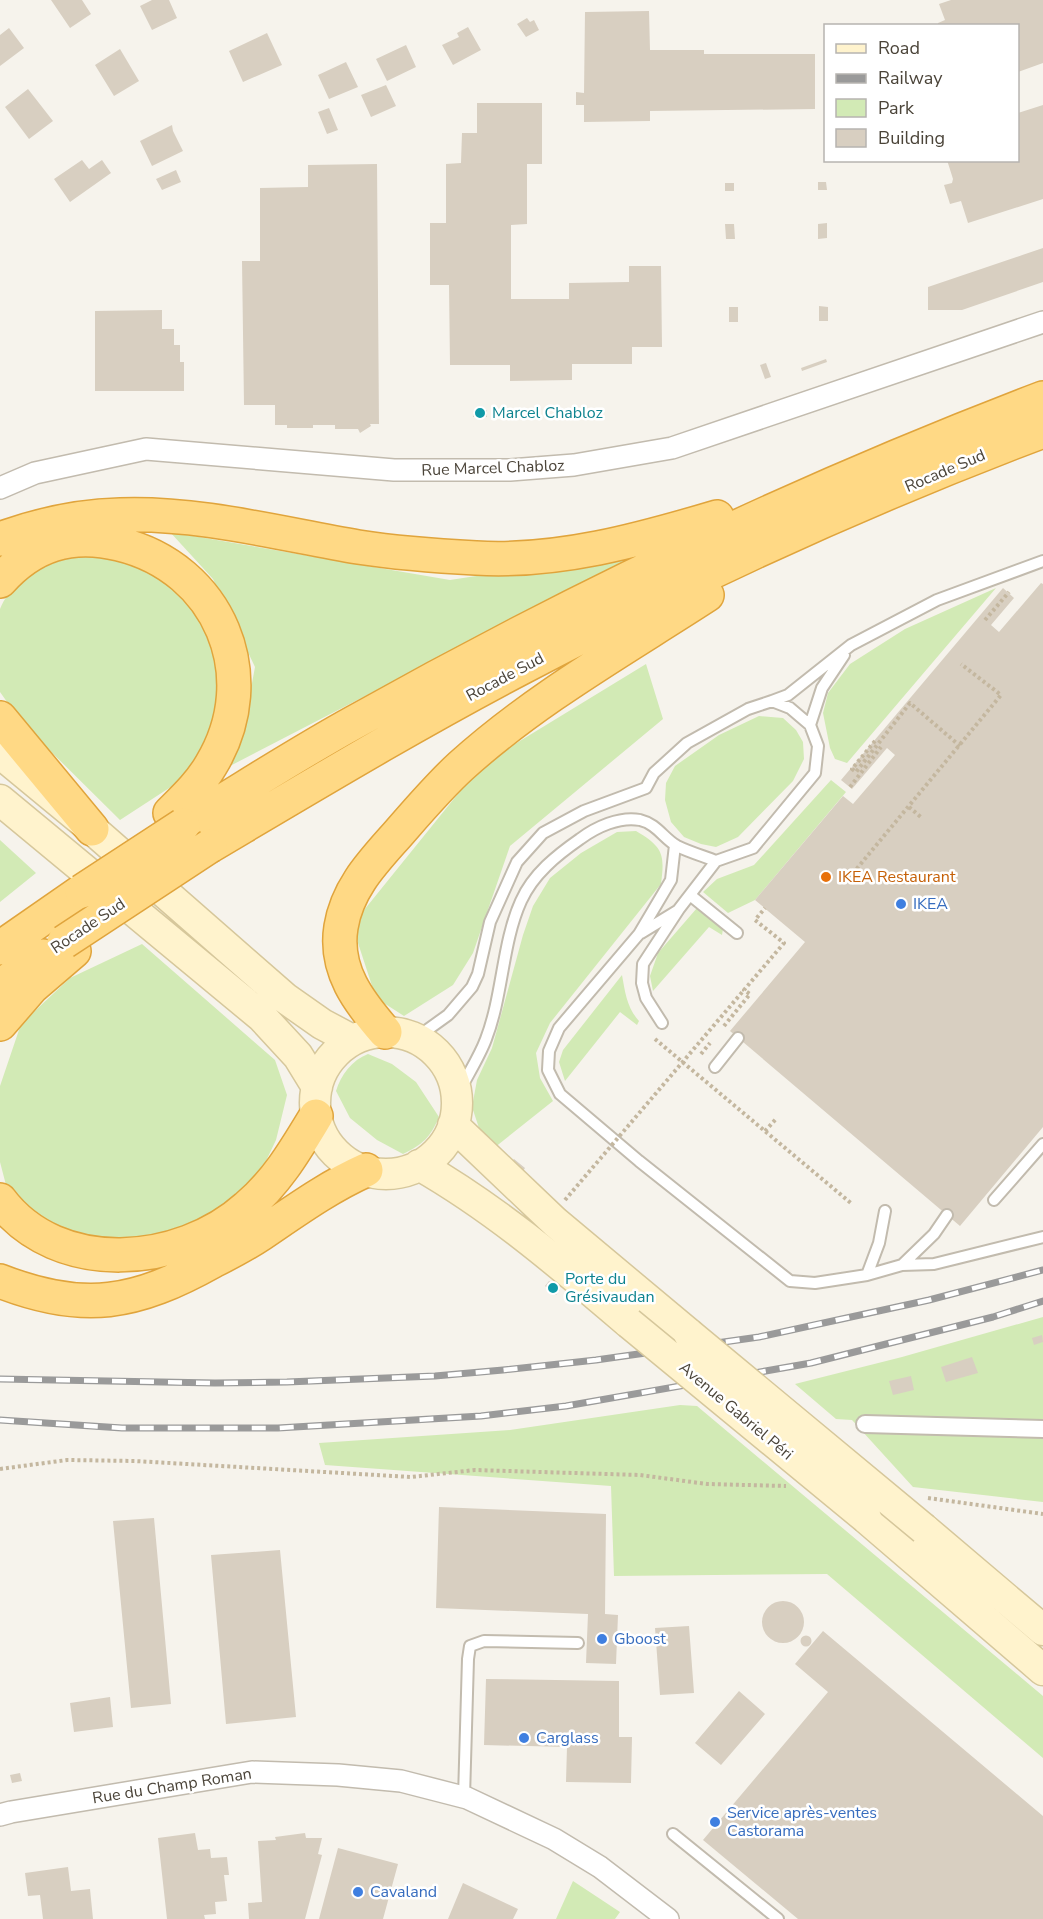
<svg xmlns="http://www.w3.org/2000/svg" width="1043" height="1919" font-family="'Nunito Sans',sans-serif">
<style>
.green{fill:#d2eab5}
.building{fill:#d8cfc1}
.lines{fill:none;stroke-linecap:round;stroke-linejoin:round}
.service-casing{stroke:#c2bbae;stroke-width:14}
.pedestrian-casing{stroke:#c2bbae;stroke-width:20}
.minor-casing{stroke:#c2bbae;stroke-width:24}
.secondary-casing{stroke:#d6c79b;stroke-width:33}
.trunk-casing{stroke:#e0a43c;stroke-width:36}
.path{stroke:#c4b79f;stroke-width:4;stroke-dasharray:3 3;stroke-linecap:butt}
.service{stroke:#fff;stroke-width:10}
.pedestrian{stroke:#fff;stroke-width:16}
.minor{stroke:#fff;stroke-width:21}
.secondary{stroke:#fff3cd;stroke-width:30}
.trunk{stroke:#ffd985;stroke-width:33}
.rail-casing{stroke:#9a9a9a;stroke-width:7}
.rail{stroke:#fff;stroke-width:4.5;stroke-dasharray:14;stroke-linecap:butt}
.secondary-bridge-casing{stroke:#d6c79b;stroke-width:33;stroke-linecap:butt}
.trunk-bridge-casing{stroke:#e0a43c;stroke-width:36;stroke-linecap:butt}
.path-bridge{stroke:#c4b79f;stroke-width:4;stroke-dasharray:3 3;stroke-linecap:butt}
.secondary-bridge{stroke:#fff3cd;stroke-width:30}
.trunk-bridge{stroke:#ffd985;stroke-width:33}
.culture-dot{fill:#0f9aa8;stroke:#fff;stroke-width:2}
.food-dot{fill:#e8710a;stroke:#fff;stroke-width:2}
.shop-dot{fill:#3f7fe0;stroke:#fff;stroke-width:2}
.labels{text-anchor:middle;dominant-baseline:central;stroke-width:5;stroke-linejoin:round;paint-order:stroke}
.culture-label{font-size:16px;fill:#0d838f;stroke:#fff;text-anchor:start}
.street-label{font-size:16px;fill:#4b4439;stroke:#fff}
.food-label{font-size:16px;fill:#c56008;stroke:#fff;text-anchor:start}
.shop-label{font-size:16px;fill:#366cbe;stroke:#fff;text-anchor:start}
</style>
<rect width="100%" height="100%" fill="#f6f3ec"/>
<path class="green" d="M170,532L450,580L618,554L624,562L230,766L246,715L255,667L213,579Z
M81,554L148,566L204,616L222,669L216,725L183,779L120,820L22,723L0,692V609C8,589 32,565 53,558C62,556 72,555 81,554Z
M996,588L847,763L835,759L830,748L823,713L828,693L850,664L905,629Z
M646,664L663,719L510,846L473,953L453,985L404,1016L376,998L358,943L356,920L482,764Z
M759,716L783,718L796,730L803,742L804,759L793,781L738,837L716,847L701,844L684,837L671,822L665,800L666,783L675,766L719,735Z
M831,780L846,792L755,900L728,913L703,892L717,879L754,865Z
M636,831C663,847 665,854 661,884L550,1023L536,1053L540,1078L553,1101L494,1148L480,1131L472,1107L477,1080L492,1048L523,935L533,906L550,878L581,853L617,832Z
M0,840L36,873L0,902Z
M697,908L723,929L722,935L709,927L653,991L650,976L658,953Z
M142,944L275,1060L287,1095L276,1140L266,1161L237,1199L191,1231L111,1247L51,1228L6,1185L0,1162V1086L21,1024L70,978Z
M622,975C625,992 627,1008 639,1021L637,1025L620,1012L565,1081L559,1062L563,1050Z
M368,1054L392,1064L416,1082L439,1117C430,1138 423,1144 403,1154L377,1140L350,1118L336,1091C341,1075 352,1060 368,1054Z
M1043,1317V1502L913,1487L852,1420L836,1419L795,1384L902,1357Z
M680,1405L697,1406L1043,1696V1758L827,1574L614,1576L611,1486L325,1465L319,1443L510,1430Z
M573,1881L620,1912L615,1919H556Z"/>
<path class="building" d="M51,0H82L91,14L70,28Z
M152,0H169L177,18L152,30L140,6Z
M951,0H1043V63L1018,72V26H938V23L945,20L939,4Z
M649,11L650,50H704V54H815V109L650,111V121L584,122V105H576V92L584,93L585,12Z
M527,18L530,22L534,20L539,30L526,37L517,24Z
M468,27L481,50L453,65L442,45L459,37L457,33Z
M9,28L24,48L0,66V35Z
M267,33L282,65L243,82L229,51Z
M406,45L416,67L387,81L376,59Z
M120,49L139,81L114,96L95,65Z
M346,62L358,87L329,99L318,75Z
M386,85L396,106L371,117L361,95Z
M28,89L53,121L29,139L5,107Z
M477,103H542V164H527V224L511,225V299H569V283L629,282V266H661L662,347H632V364H572V380L510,381V365H450L449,285H430V223H446V164L461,163L462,133H477Z
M1043,105V199L968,223L961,201L950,204L944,185L952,183L953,179L947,160H1018V113Z
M329,108L338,130L327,134L318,112Z
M172,125L173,131L183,151L152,166L140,141Z
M82,160L89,169L102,160L111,173L70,202L54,179Z
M377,164L379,424H370L371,426L360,433L358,429H335V425H313V428H287V425H275V405H244L242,261H260V188L308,187V165Z
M176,170L181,182L162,190L156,179Z
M818,182H826L827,190H818Z
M725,183H734V191H725Z
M827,223V238L818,239V224Z
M725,224H734L735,239H726Z
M1043,248V282L962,310H928V287Z
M819,306L828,307V321H819Z
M729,307H738V322H729Z
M162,310V329H174V345H180V362H184V391H95V311Z
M826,359L827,362L802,371L801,368Z
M766,363L771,377L765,379L760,365Z
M474,410H487V417H473Z
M1041,583L1043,584V1127L960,1226L730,1031L805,942L755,900L843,796L853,804L895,755L887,748L852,789L841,780L1003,588L1014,598L991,625L999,632Z
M514,1159L525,1168L522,1173L510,1164Z
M549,1281L560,1290L556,1295L545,1286Z
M1042,1335L1043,1342L1034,1345L1032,1338Z
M972,1357L978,1373L946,1382L941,1367Z
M911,1376L914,1390L893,1395L889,1381Z
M439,1507L606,1514L605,1614L618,1615L616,1664L586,1663L588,1614L436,1608Z
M154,1518L171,1704L131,1708L113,1521Z
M280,1550L296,1717L226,1724L211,1555Z
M762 1622a21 21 0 1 1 42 0a21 21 0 1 1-42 0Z
M689,1626L694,1693L660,1695L655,1628Z
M823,1631L1043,1816V1919H798L703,1840L828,1692L795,1664Z
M800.5 1641a5.5 5.5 0 1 1 11 0a5.5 5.5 0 1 1-11 0Z
M486,1679L619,1681V1737H632L631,1783L566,1782L567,1747L484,1745Z
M739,1691L765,1714L721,1765L695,1743Z
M110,1697L113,1727L74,1732L70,1703Z
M20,1773L22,1781L12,1783L10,1775Z
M195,1833L198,1850L210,1849L211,1858L227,1857L229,1875H224L227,1901L215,1902L216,1914L204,1915L205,1919H167L158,1838Z
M305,1833L306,1838H322L318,1854L322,1855L305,1919H249L248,1903L262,1902L258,1841L276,1840L275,1837Z
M338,1848L398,1864L383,1919H319Z
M68,1867L71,1891L90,1889L93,1919H43L40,1895L28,1896L25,1873Z
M463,1883L518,1909L513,1919H448Z"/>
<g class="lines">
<g class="service-casing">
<path id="service" d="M772,701L788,695L851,645L937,600L1043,561
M810,725L822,688L844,655
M675,845L671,880L639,934L559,1028L549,1051L548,1070L560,1094L639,1161L790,1281L815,1283L867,1275L902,1265L934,1234L947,1215
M690,895L737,933
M641,933L677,911
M662,1023L646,998L642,983L643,964L679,909L716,861
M416,1038L448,1015L472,987L478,974L490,922L517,862L543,833L584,811L646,788L654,773L687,743L748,709L772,701L790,708L810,725L818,746L815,773L753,848L716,861C703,856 689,852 677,846C664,839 657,824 640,820C620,816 596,827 580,839C557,855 533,874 521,901C502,943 503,995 486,1039C479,1058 466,1077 457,1096
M715,1067L738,1038
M994,1200L1043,1144
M902,1265L934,1264L1043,1237
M867,1275L879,1243L885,1211
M464,1797L468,1659L470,1646L484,1641L578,1643
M673,1834L778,1919"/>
</g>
<g class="pedestrian-casing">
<path id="pedestrian" d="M865,1424L1043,1429"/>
</g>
<g class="minor-casing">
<path id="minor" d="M0,488L35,473L146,449L394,470H510L574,465L672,448L1043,322
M0,1815L11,1812L252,1772L338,1775L401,1781L467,1798L554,1839L600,1867L668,1919"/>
</g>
<g class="secondary-casing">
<path id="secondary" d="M0,753L92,829L285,998L322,1024L352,1040
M0,800L262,1017L298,1056L317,1087
M315 1103a71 71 0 1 1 142 0a71 71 0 1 1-142 0Z
M453,1125L555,1222L689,1334
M419,1165C496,1209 562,1266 629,1323
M866,1518L1043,1670
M924,1529L1043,1630"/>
</g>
<g class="trunk-casing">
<path id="trunk" d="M0,539C38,525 79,516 120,515C198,512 281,534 358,547C397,553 437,556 476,558C557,563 640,540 717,517
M0,581C32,545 71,532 119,544C219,568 265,676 211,765C200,784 185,798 170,813
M0,718L92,829
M183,825C240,791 295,755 353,723C576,598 804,489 1043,398
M210,846C313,785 416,723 523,667C691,578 865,498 1043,431
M0,948L82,891
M0,986L43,956
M0,1024L32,987L74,951
M385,1032C359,1002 334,970 341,927C347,889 372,863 396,836C417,812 438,787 461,766C535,699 624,649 707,595
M0,1200C58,1277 180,1267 247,1207C277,1182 296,1149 316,1116
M0,1281C84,1314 136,1304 213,1261C229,1253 246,1244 261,1234C295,1211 328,1187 366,1170"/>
</g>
<path class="path" d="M985,620L1009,592
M875,741L852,769L856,772L910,703L960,746
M850,787L881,747
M909,807L922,818
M849,878L1001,695L961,664
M724,1026L750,994L744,990L784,943L755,920L765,908
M655,1039L852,1204
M701,1054L710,1043
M765,1131L776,1119
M0,1469L67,1460L135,1461L411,1477L475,1470L640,1475L707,1484L786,1486
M928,1498L1043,1514"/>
<use href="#service" class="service"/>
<use href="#pedestrian" class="pedestrian"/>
<use href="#minor" class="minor"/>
<use href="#secondary" class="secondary"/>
<use href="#trunk" class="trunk"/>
<g class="rail-casing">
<path id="rail" d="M0,1379L215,1383L287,1382L435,1376L503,1370L596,1360L759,1337L929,1300L1043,1270
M0,1420L122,1428H278L481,1416L566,1406L811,1363L993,1317L1043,1301"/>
</g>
<use href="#rail" class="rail"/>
<g class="secondary-bridge-casing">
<path id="secondary-bridge" d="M629,1323L866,1518
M689,1334L924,1529"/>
</g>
<g class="trunk-bridge-casing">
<path id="trunk-bridge" d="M82,891L183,825
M64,942L210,846"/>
</g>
<path class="path-bridge" d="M565,1200L744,990"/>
<use href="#secondary-bridge" class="secondary-bridge"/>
<use href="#trunk-bridge" class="trunk-bridge"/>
</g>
<g class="culture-dot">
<circle cx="480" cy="413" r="6"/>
<circle cx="553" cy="1288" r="6"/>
</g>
<circle class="food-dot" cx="826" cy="877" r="6"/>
<g class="shop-dot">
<circle cx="901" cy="904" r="6"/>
<circle cx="602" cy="1639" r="6"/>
<circle cx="524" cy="1738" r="6"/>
<circle cx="715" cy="1822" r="6"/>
<circle cx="358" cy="1892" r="6"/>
</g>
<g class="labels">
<g class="culture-label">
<text x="492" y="413">Marcel Chabloz</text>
<text x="565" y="1279">Porte du<tspan x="565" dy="18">Grésivaudan</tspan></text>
</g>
<g class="street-label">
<text transform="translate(493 468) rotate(-2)">Rue Marcel Chabloz</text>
<text transform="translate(945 471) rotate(-23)">Rocade Sud</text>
<text transform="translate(505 677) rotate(-28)">Rocade Sud</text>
<text transform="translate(88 926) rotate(-34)">Rocade Sud</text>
<text transform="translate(736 1411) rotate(40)">Avenue Gabriel Péri</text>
<text transform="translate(172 1786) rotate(-9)">Rue du Champ Roman</text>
</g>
<g class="food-label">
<text x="838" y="877">IKEA Restaurant</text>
</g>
<g class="shop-label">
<text x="913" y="904">IKEA</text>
<text x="614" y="1639">Gboost</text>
<text x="536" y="1738">Carglass</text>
<text x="727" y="1813">Service après-ventes<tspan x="727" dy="18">Castorama</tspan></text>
<text x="370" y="1892">Cavaland</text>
</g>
</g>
<rect x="824" y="24" width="195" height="138" fill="#ffffff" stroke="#b7b4b0" stroke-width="1.5"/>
<rect x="836" y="44" width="30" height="9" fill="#fff3cd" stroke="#b7b4b0" stroke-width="1.5"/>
<text x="878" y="54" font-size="18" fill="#4b4439">Road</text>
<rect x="836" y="74" width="30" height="9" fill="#9a9a9a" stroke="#b7b4b0" stroke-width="1.5"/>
<text x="878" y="84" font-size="18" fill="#4b4439">Railway</text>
<rect x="836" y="99" width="30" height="18" fill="#d2eab5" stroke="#b7b4b0" stroke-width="1.5"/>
<text x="878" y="114" font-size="18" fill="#4b4439">Park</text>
<rect x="836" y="129" width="30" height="18" fill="#d8cfc1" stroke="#b7b4b0" stroke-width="1.5"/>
<text x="878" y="144" font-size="18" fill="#4b4439">Building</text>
</svg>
